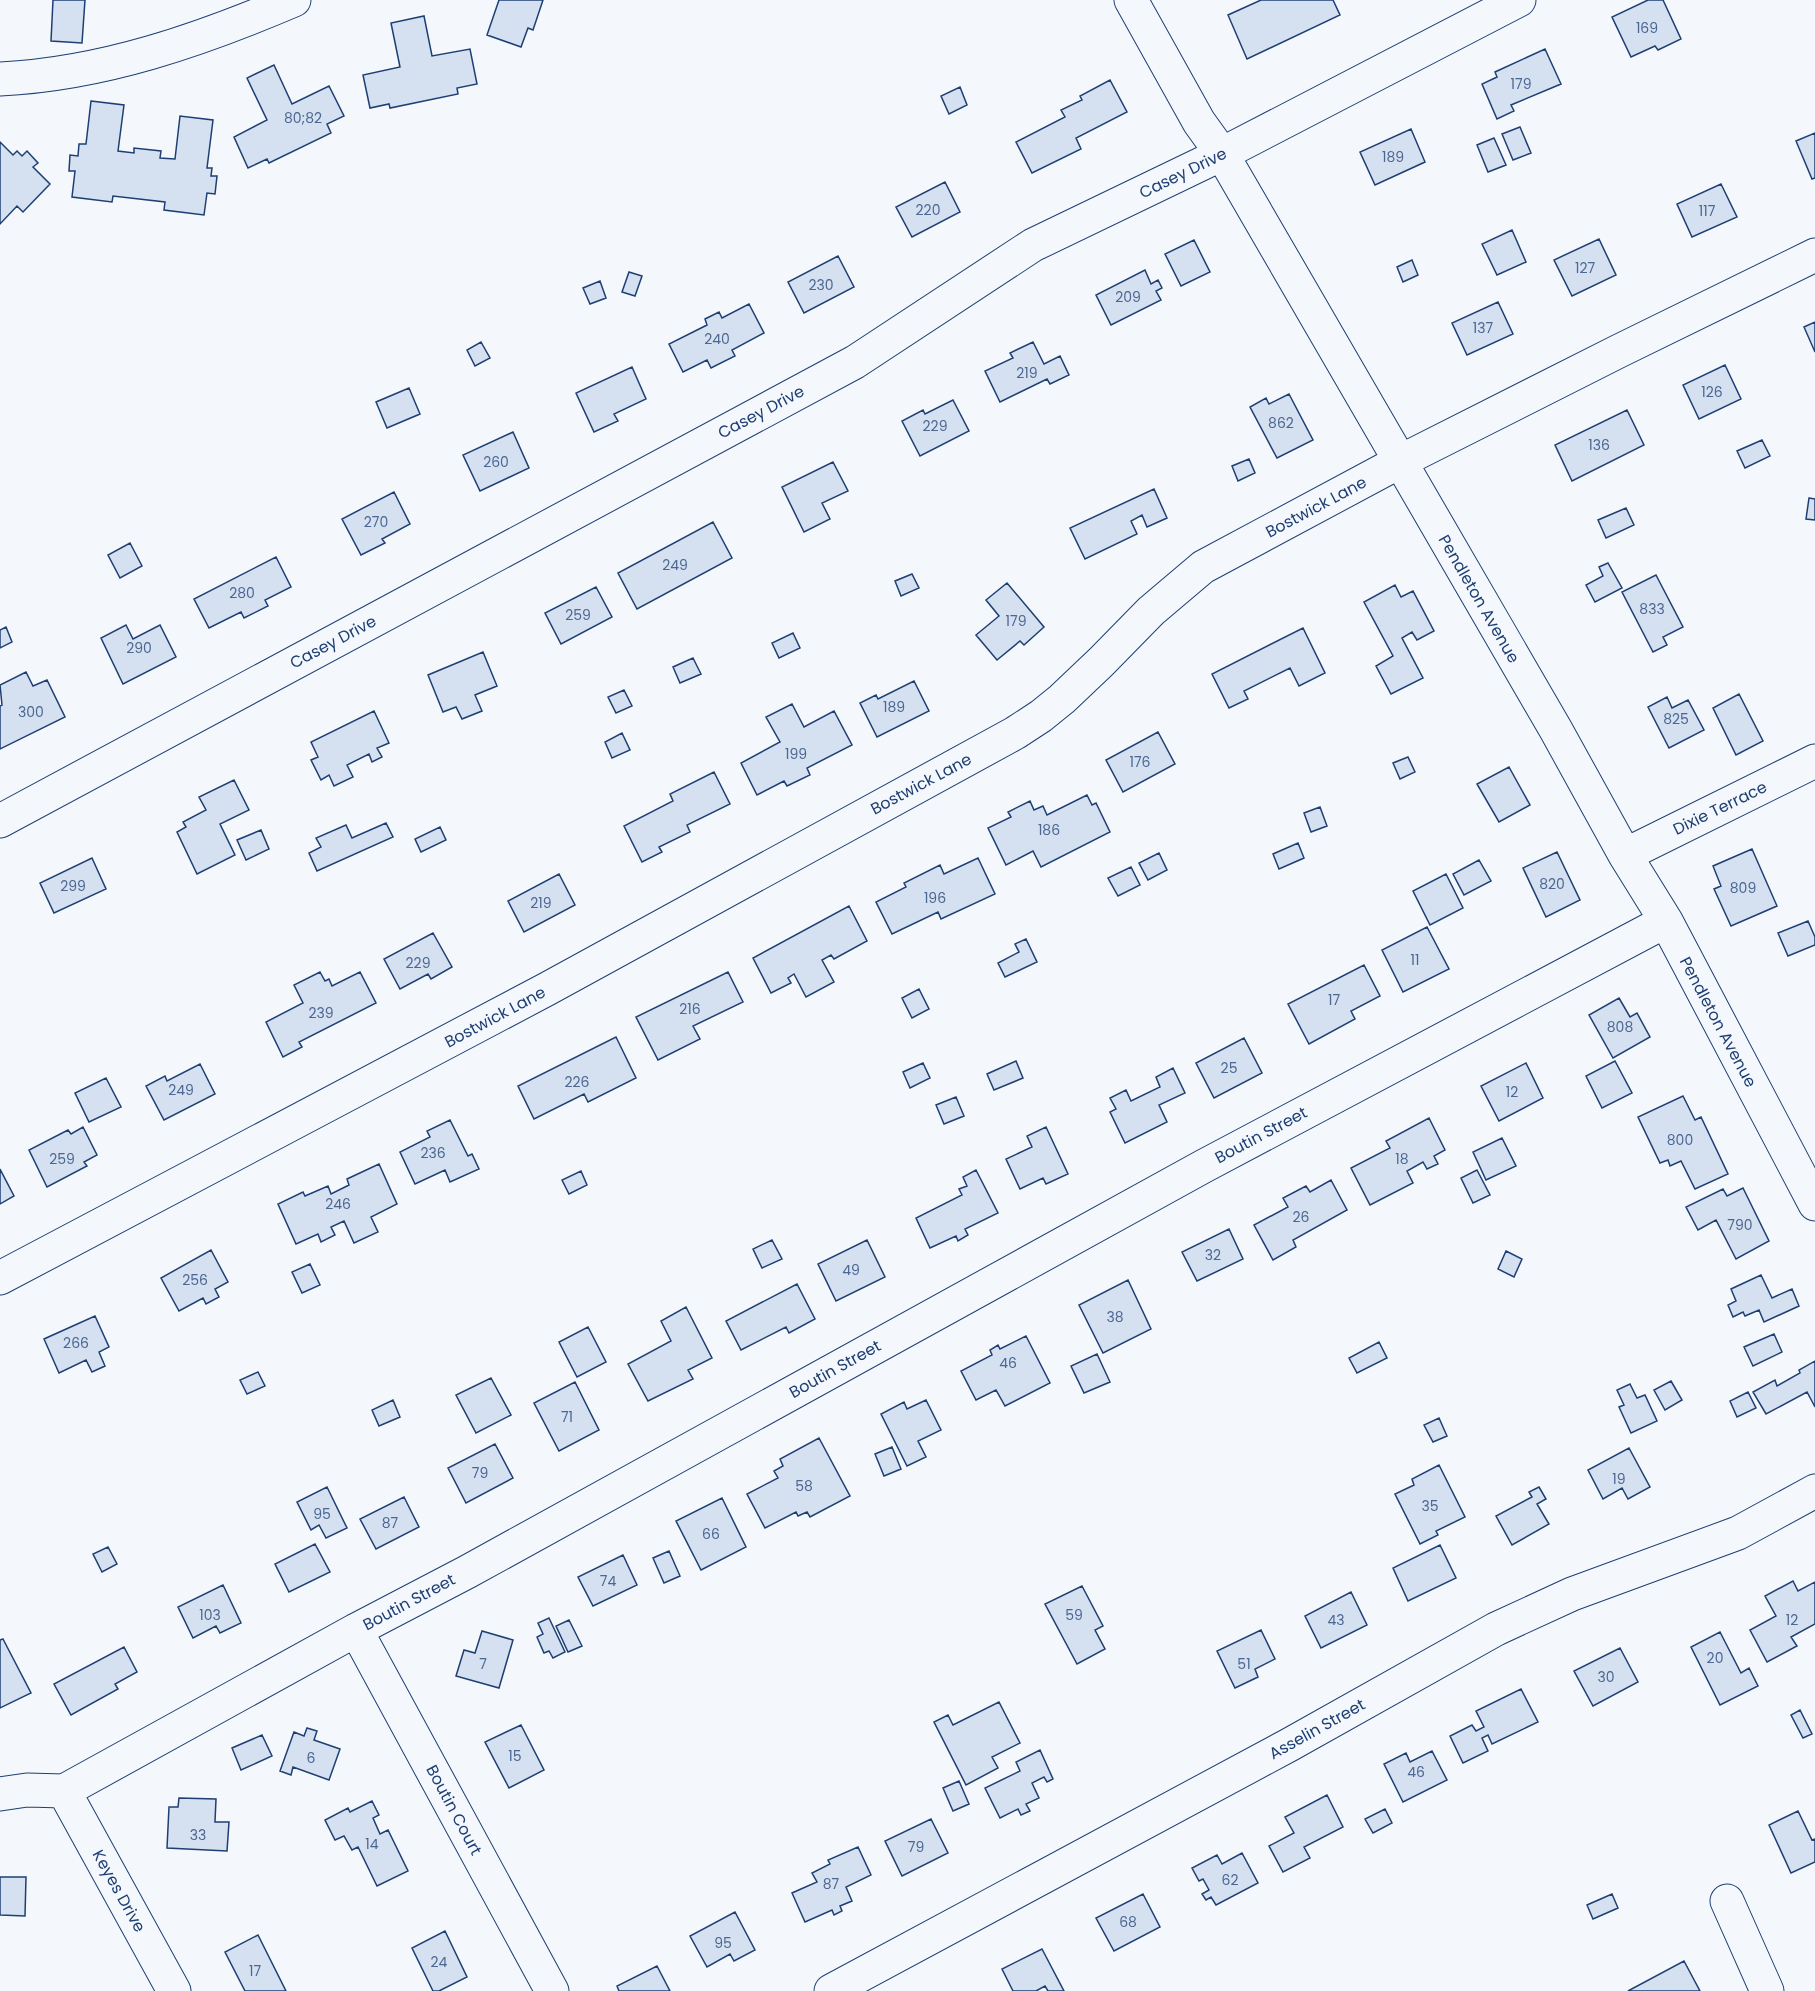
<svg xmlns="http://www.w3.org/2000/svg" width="1815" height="1991" font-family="Poppins,sans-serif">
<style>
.building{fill:#d5e0f0;stroke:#1d3f73;stroke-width:1.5}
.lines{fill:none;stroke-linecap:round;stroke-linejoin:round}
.minor-casing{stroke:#1d3f73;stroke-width:35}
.minor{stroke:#f4f7fb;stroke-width:33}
.labels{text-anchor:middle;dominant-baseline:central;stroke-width:4.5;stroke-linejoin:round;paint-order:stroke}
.number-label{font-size:14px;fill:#4b6792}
.street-label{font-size:16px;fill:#1d3f73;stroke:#f4f7fb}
</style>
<rect width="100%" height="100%" fill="#f4f7fb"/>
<path class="building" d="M53,0H85L82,43L51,41Z
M499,0H543L533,30L528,28L521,47L487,35Z
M1261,0H1333L1340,15L1247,59L1228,15Z
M1648,0H1663L1681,39L1658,50L1655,46L1631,57L1612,17Z
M424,16L432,56L470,49L477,84L457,88L458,94L390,108L389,104L370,108L363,75L400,67L391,23Z
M1545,49L1561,84L1511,105L1514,111L1497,119L1482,84L1497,77L1495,72Z
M274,65L292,104L329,86L344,116L327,124L331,133L269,163L267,159L248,168L234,137L267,120L247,78Z
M1110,80L1127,112L1076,138L1081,149L1032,173L1016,142L1065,117L1061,110L1082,100L1080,96Z
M960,87L967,105L949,114L941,96Z
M91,101L124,105L118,151L134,153V148L161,151L160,158L175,159L180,116L213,120L207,168H212L211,176H217L215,194L207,193L204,215L164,210L165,202L113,196L112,202L72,197L75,171H69L70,155L78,156L79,144H86Z
M1520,127L1531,153L1513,160L1502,134Z
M1411,129L1425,162L1375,185L1360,152Z
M1815,133V178L1812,179L1796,141Z
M1494,138L1506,165L1488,172L1477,145Z
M0,142L13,155L17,151L22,156L27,151L38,163L33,167L50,184L23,212L17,206L0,224Z
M945,182L960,212L912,237L896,207Z
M1721,184L1737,217L1692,237L1677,204Z
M1512,230L1526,262L1497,275L1482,244Z
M1599,239L1616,275L1572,296L1554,260Z
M1194,240L1210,272L1181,286L1165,254Z
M838,256L854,287L804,313L788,282Z
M1412,260L1418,275L1403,282L1397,267Z
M1145,270L1151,284L1158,280L1162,288L1156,291L1161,300L1111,325L1096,295Z
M629,272L642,276L635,296L622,292Z
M600,281L606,298L590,304L583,288Z
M1498,302L1513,334L1467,355L1452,323Z
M749,304L764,333L732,350L735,356L711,368L707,360L683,372L669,344L707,325L705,319L719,312L722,318Z
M1815,322V352L1804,327Z
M481,342L490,358L475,366L467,350Z
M1033,342L1044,364L1060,356L1069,375L1050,384L1047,379L1000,402L985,371L1013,358L1010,353Z
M1725,365L1741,399L1699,419L1683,385Z
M632,367L646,399L614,414L618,421L594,432L576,393Z
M409,388L420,414L387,428L376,402Z
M1289,394L1313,440L1277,458L1250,407L1266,398L1269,404Z
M953,400L969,431L920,456L902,421L923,410L925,414Z
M1627,410L1644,445L1572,481L1555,445Z
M513,432L529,468L480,491L463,455Z
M1762,440L1770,456L1745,468L1737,451Z
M1249,459L1255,473L1238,481L1232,466Z
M833,462L848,491L822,503L830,519L804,532L782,487Z
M1154,489L1167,518L1147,527L1142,515L1131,521L1137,534L1085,559L1070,528Z
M394,492L410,524L382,539L385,543L361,555L342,519Z
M1809,498L1815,499V520L1806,519Z
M1626,508L1634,525L1606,538L1598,520Z
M713,522L732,558L637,609L618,573Z
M130,543L142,566L120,578L108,555Z
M276,557L291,587L265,600L268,606L244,618L241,612L209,628L194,599Z
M1608,563L1622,588L1595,602L1586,585L1603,576L1599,567Z
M912,574L919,588L901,596L895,581Z
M1656,575L1683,627L1663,637L1667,645L1653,652L1622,592Z
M1007,583L1044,627L1024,645L1020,641L997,660L976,635L999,616L986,600Z
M1395,585L1401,597L1413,591L1434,631L1417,640L1412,632L1402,638L1423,678L1391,694L1376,666L1393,656L1364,602Z
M596,587L612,617L561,644L545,613Z
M126,625L133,639L160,625L176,657L123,684L101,638Z
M6,627L12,642L0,648V630Z
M1303,628L1325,673L1299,686L1290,668L1244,691L1248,699L1229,708L1212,674Z
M793,633L800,648L779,658L772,643Z
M483,652L497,686L475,695L482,711L462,719L456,707L443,712L428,675Z
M693,658L701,674L680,683L673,667Z
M26,672L33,686L47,680L65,717L0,749V706L2,705L0,685Z
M914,681L929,711L877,737L860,703L876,695L878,699Z
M624,690L632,706L616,713L608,697Z
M1739,694L1763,741L1736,755L1713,708Z
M1667,697L1672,708L1688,700L1704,730L1669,748L1648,707Z
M792,704L804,727L834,711L852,745L807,768L810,775L787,786L784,781L757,795L741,763L780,742L766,717Z
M374,711L389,743L377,748L382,757L372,762L369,754L347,765L353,777L334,786L329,775L321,780L311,760L318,757L311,742Z
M1158,732L1175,764L1123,792L1106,760Z
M622,733L630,750L612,758L605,742Z
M1408,757L1415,772L1400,779L1393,763Z
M1509,767L1530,805L1499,822L1477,784Z
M714,772L730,804L687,825L690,832L659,847L662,852L642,862L624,826L673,801L670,794Z
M234,780L249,810L220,824L235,855L197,874L177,832L186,827L183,822L206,810L199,797Z
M1087,795L1092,805L1096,803L1110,832L1041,867L1033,851L1006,865L988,828L1011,817L1008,812L1030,801L1034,810L1043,806L1047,815Z
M1320,807L1327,826L1311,832L1304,813Z
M386,823L393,837L317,871L309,853L321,847L316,838L346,825L352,838Z
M440,827L446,840L421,852L415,839Z
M261,830L269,849L246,860L237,840Z
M1298,843L1304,858L1279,869L1273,854Z
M1752,849L1777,906L1731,926L1714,889L1721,886L1713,866Z
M1557,852L1580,900L1546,917L1523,868Z
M1159,853L1167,870L1148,880L1139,863Z
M92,858L106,889L54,913L40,883Z
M978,858L995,894L941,919L938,912L892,934L876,902L906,887L904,883L940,865L944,874Z
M1479,860L1491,881L1464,895L1453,874Z
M1131,867L1140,885L1118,896L1108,878Z
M559,874L575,905L524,932L508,901Z
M1446,874L1463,908L1430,925L1413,891Z
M849,906L867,941L834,959L831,955L822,960L834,982L806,997L794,974L788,978L791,983L771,993L753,958Z
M1808,921L1815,937V945L1788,956L1778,933Z
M1427,927L1449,969L1403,992L1382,950Z
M433,933L452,967L431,979L428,974L400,989L384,959Z
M1026,939L1037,962L1005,977L998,963L1019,952L1015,944Z
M1364,965L1380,996L1351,1011L1355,1019L1309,1044L1288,1004Z
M320,972L325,981L329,979L332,986L360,972L376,1003L299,1042L302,1047L283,1057L266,1022L303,1003L294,985Z
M728,972L743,1002L693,1026L700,1039L658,1060L636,1017Z
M919,989L929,1009L912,1018L902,998Z
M1619,998L1630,1017L1637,1013L1650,1037L1613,1058L1589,1015Z
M616,1037L636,1078L588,1102L584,1094L534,1119L518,1086Z
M1244,1038L1262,1073L1214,1098L1196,1063Z
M1016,1061L1023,1078L994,1090L987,1074Z
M1615,1061L1632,1093L1602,1108L1586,1076Z
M923,1063L930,1078L910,1088L903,1072Z
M1526,1063L1543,1098L1499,1121L1481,1086Z
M200,1064L215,1094L164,1120L146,1086L165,1076L167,1081Z
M1173,1068L1185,1093L1159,1105L1167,1122L1125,1143L1110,1112L1116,1109L1110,1098L1126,1090L1131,1101L1160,1087L1156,1077Z
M106,1078L121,1107L89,1122L75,1093Z
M1683,1096L1695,1120L1701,1117L1728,1174L1695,1189L1681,1161L1670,1166L1668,1160L1660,1163L1638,1117Z
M956,1097L964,1116L944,1124L936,1105Z
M1429,1118L1445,1150L1434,1156L1438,1164L1427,1169L1423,1162L1407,1171L1413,1183L1370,1205L1351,1168L1390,1148L1386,1141Z
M450,1120L468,1156L472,1154L479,1169L450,1182L445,1170L415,1184L400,1152L430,1137L427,1131Z
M83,1127L97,1155L84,1162L87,1166L47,1187L29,1150L68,1130L71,1134Z
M1046,1127L1068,1174L1046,1184L1043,1178L1020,1189L1006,1159L1032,1147L1027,1136Z
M1502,1138L1516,1166L1486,1180L1473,1152Z
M379,1164L397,1204L371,1217L378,1232L354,1243L344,1221L331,1227L335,1235L321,1242L318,1234L296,1244L278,1204L303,1192L305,1196L328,1186L331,1194L349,1185L347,1179Z
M0,1169L14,1196L0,1204Z
M976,1170L998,1213L965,1229L968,1235L958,1241L956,1236L930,1248L916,1218L962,1195L959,1189L967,1186L963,1177Z
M1477,1170L1490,1195L1473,1203L1461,1178Z
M581,1171L587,1185L569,1194L562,1180Z
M1331,1180L1347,1210L1293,1240L1296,1247L1273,1260L1254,1225L1288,1207L1283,1198L1306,1186L1310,1192Z
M1743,1188L1769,1241L1736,1259L1716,1220L1698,1230L1686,1207L1723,1189L1727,1196Z
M1229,1229L1243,1259L1197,1281L1182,1252Z
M772,1240L782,1259L762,1268L753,1249Z
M867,1240L885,1277L836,1301L818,1264Z
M211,1250L228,1282L215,1289L219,1297L206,1304L203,1298L179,1311L161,1278Z
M1506,1251L1522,1259L1514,1277L1498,1269Z
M310,1264L320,1285L302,1293L292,1272Z
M1761,1275L1772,1298L1792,1289L1799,1306L1764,1322L1759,1310L1745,1316L1743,1312L1733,1317L1728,1305L1736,1301L1731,1289Z
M1128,1280L1151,1329L1103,1353L1079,1305Z
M797,1284L815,1319L789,1333L786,1327L741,1350L726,1321Z
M686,1307L712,1358L688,1370L693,1379L648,1401L628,1364L671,1341L661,1321Z
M95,1316L109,1347L99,1352L105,1366L92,1372L86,1360L59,1373L44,1339Z
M588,1327L606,1362L577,1377L559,1342Z
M1774,1334L1782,1352L1753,1366L1744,1347Z
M1026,1336L1050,1383L1005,1406L996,1390L976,1400L961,1371L992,1355L990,1350L998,1345L1000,1349Z
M1379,1342L1387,1358L1357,1373L1349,1358Z
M1097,1354L1110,1382L1084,1393L1071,1366Z
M1815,1361V1407L1807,1392L1766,1414L1753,1392L1775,1380L1777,1386L1800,1373L1799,1370Z
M258,1372L265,1386L247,1394L240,1380Z
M491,1378L511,1415L476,1433L456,1395Z
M1671,1381L1682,1400L1665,1410L1654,1390Z
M575,1382L599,1430L559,1451L534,1403Z
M1630,1384L1637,1398L1645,1395L1657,1421L1631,1433L1619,1407L1624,1405L1617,1390Z
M1748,1392L1756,1408L1737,1417L1730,1401Z
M393,1400L400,1417L379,1426L372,1410Z
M926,1400L941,1430L918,1441L926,1457L907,1466L881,1414L904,1402L907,1409Z
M1439,1418L1447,1436L1433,1442L1424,1425Z
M819,1438L850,1496L810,1517L807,1512L798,1516L796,1512L765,1528L747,1494L778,1478L774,1471L783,1466L780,1459Z
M495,1444L513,1478L466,1503L448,1468Z
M892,1447L901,1469L884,1476L875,1454Z
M1629,1448L1650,1487L1628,1499L1622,1488L1603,1499L1588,1470Z
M1439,1465L1465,1517L1436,1531L1438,1535L1420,1544L1395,1494L1414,1485L1412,1479Z
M327,1487L347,1528L326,1538L319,1525L311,1530L297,1502Z
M1539,1487L1546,1499L1537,1504L1549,1524L1512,1545L1496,1516L1532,1497L1529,1492Z
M404,1497L419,1527L376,1549L360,1519Z
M722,1498L746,1547L701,1570L676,1521Z
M315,1544L330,1572L289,1592L275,1564Z
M1440,1545L1456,1578L1408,1601L1393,1568Z
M108,1547L117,1564L102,1572L93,1554Z
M669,1551L680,1576L664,1583L653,1558Z
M623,1555L637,1585L593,1606L578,1577Z
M1793,1581L1798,1591L1815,1582V1624L1791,1637L1797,1646L1767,1662L1750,1630L1776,1616L1765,1596Z
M223,1585L241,1623L220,1633L216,1626L193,1638L178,1607Z
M1082,1586L1103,1626L1095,1630L1105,1649L1077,1664L1045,1604Z
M1351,1592L1367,1625L1321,1648L1305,1616Z
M549,1618L565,1652L553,1658L549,1651L544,1653L537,1637L543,1634L538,1623Z
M569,1620L582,1646L568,1652L556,1626Z
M1261,1630L1275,1659L1255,1669L1258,1677L1235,1688L1217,1651Z
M482,1631L513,1640L499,1688L456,1676L464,1650L475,1653Z
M1720,1632L1741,1673L1749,1668L1758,1686L1720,1705L1691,1647Z
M3,1639L31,1693L0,1708V1640Z
M124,1647L137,1672L115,1684L118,1689L71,1715L54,1684Z
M1620,1648L1638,1682L1593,1706L1574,1671Z
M1521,1689L1538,1722L1492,1744L1488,1735L1482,1738L1488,1751L1463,1763L1450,1736L1472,1725L1476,1731L1484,1727L1476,1711Z
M999,1702L1020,1743L992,1757L998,1768L966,1785L934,1722L948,1715L953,1725Z
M1800,1710L1812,1734L1803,1738L1791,1715Z
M521,1725L544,1770L509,1788L485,1742Z
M307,1728L317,1731L314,1740L340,1749L329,1780L293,1767L291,1775L280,1771L294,1732L304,1736Z
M262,1735L272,1756L241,1770L232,1748Z
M1040,1750L1053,1779L1047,1782L1044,1777L1032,1783L1039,1798L1026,1804L1030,1811L1021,1815L1018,1809L1000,1818L985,1788L1020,1771L1016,1762Z
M1432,1751L1447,1780L1403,1802L1384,1764L1406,1753L1410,1762Z
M959,1781L969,1804L953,1811L943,1788Z
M1327,1795L1343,1827L1304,1847L1310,1858L1283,1872L1269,1846L1294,1833L1285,1817Z
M179,1798L216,1799L215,1822H229L227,1851L167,1848L169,1807H178Z
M372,1801L379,1815L373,1818L380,1834L388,1830L408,1871L377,1886L358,1847L352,1850L344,1836L335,1840L325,1820L348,1808L350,1812Z
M1385,1809L1392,1823L1373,1833L1365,1819Z
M1798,1811L1812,1840L1815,1839V1862L1791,1873L1769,1825Z
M931,1819L948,1853L902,1876L885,1841Z
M858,1847L871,1875L846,1887L852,1901L840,1906L842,1911L834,1915L832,1910L805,1922L792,1893L817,1882L812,1873L830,1864L828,1860Z
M1242,1853L1258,1883L1216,1905L1211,1897L1206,1900L1202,1894L1209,1890L1203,1879L1199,1881L1192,1868L1217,1855L1222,1864Z
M0,1877H26L25,1916L0,1915Z
M1143,1894L1160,1927L1114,1951L1096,1918Z
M1612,1894L1618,1908L1593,1919L1587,1905Z
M735,1912L755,1950L734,1961L730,1954L707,1967L690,1936Z
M445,1931L467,1977L439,1991H433L412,1948Z
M258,1935L286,1991H245L225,1952Z
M1042,1949L1064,1991H1048L1045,1986L1036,1991H1013L1002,1969Z
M1684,1961L1700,1991H1628Z
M657,1966L670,1991H619L617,1986Z"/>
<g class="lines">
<g class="minor-casing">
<path id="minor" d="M1131,0L1199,122L1222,154L1556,730L1625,855L1666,921L1815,1204
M0,79C103,74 200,40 294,0
M0,821L855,362L1033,245L1222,154L1519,0
M1625,855L1815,761
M0,1278L547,989L1015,733L1041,716L1062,699L1101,662L1151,611L1203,567L1399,462L1619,351L1815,255
M356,1630L552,1991
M64,1791L174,1991
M0,1794L27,1790L64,1791L356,1630L467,1572L1204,1166L1666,921
M1727,1901L1767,1991
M831,1991L1289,1745L1496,1629L1572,1594L1738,1533L1815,1491"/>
</g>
<use href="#minor" class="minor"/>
</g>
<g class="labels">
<g class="number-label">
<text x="1647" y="28">169</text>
<text x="1521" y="84">179</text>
<text x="303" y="118">80;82</text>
<text x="1393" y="157">189</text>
<text x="928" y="210">220</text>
<text x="1707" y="211">117</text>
<text x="1585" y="268">127</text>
<text x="821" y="285">230</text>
<text x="1128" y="297">209</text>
<text x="1483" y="328">137</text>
<text x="717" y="339">240</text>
<text x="1027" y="373">219</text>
<text x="1712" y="392">126</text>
<text x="1281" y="423">862</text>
<text x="935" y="426">229</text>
<text x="1599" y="445">136</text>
<text x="496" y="462">260</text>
<text x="376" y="522">270</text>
<text x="675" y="565">249</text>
<text x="242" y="593">280</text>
<text x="1652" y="609">833</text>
<text x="578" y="615">259</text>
<text x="1016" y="621">179</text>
<text x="139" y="648">290</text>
<text x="894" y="707">189</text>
<text x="31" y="712">300</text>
<text x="1676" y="719">825</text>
<text x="796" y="754">199</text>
<text x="1140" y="762">176</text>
<text x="1049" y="830">186</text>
<text x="1552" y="884">820</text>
<text x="73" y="886">299</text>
<text x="1743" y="888">809</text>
<text x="935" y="898">196</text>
<text x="541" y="903">219</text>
<text x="1415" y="960">11</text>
<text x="418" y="963">229</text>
<text x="1334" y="1000">17</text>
<text x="690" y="1009">216</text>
<text x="321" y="1013">239</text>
<text x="1620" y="1027">808</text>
<text x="1229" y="1068">25</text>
<text x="577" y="1082">226</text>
<text x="181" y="1090">249</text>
<text x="1512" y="1092">12</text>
<text x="1680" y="1140">800</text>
<text x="433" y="1153">236</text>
<text x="62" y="1159">259</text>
<text x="1402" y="1159">18</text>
<text x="338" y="1204">246</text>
<text x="1301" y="1217">26</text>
<text x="1740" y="1225">790</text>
<text x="1213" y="1255">32</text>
<text x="851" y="1270">49</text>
<text x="195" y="1280">256</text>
<text x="1115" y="1317">38</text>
<text x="76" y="1343">266</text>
<text x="1008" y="1363">46</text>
<text x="567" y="1417">71</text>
<text x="480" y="1473">79</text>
<text x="1619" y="1479">19</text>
<text x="804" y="1486">58</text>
<text x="1430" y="1506">35</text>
<text x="322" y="1514">95</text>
<text x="390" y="1523">87</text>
<text x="711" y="1534">66</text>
<text x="608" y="1581">74</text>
<text x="210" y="1615">103</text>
<text x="1074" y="1615">59</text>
<text x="1336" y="1620">43</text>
<text x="1792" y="1620">12</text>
<text x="1715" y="1658">20</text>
<text x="483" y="1664">7</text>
<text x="1244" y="1664">51</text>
<text x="1606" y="1677">30</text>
<text x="515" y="1756">15</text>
<text x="311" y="1758">6</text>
<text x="1416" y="1772">46</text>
<text x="198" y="1835">33</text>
<text x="372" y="1844">14</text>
<text x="916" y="1847">79</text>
<text x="1230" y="1880">62</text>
<text x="831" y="1884">87</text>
<text x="1128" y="1922">68</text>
<text x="723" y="1943">95</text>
<text x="439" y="1962">24</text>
<text x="255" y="1971">17</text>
</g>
<g class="street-label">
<text transform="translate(1183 173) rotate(-26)">Casey Drive</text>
<text transform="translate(761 412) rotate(-28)">Casey Drive</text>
<text transform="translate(1316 507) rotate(-28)">Bostwick Lane</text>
<text transform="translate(1479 599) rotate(60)">Pendleton Avenue</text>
<text transform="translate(333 642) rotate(-28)">Casey Drive</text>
<text transform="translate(921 784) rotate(-28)">Bostwick Lane</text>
<text transform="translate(1720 808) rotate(-26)">Dixie Terrace</text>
<text transform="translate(495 1017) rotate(-28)">Bostwick Lane</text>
<text transform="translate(1718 1022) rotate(62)">Pendleton Avenue</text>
<text transform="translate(1261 1135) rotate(-28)">Boutin Street</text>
<text transform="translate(835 1369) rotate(-29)">Boutin Street</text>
<text transform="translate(409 1602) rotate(-28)">Boutin Street</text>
<text transform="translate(1317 1729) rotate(-29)">Asselin Street</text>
<text transform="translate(454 1810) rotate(62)">Boutin Court</text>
<text transform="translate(119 1891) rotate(61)">Keyes Drive</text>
</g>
</g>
</svg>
